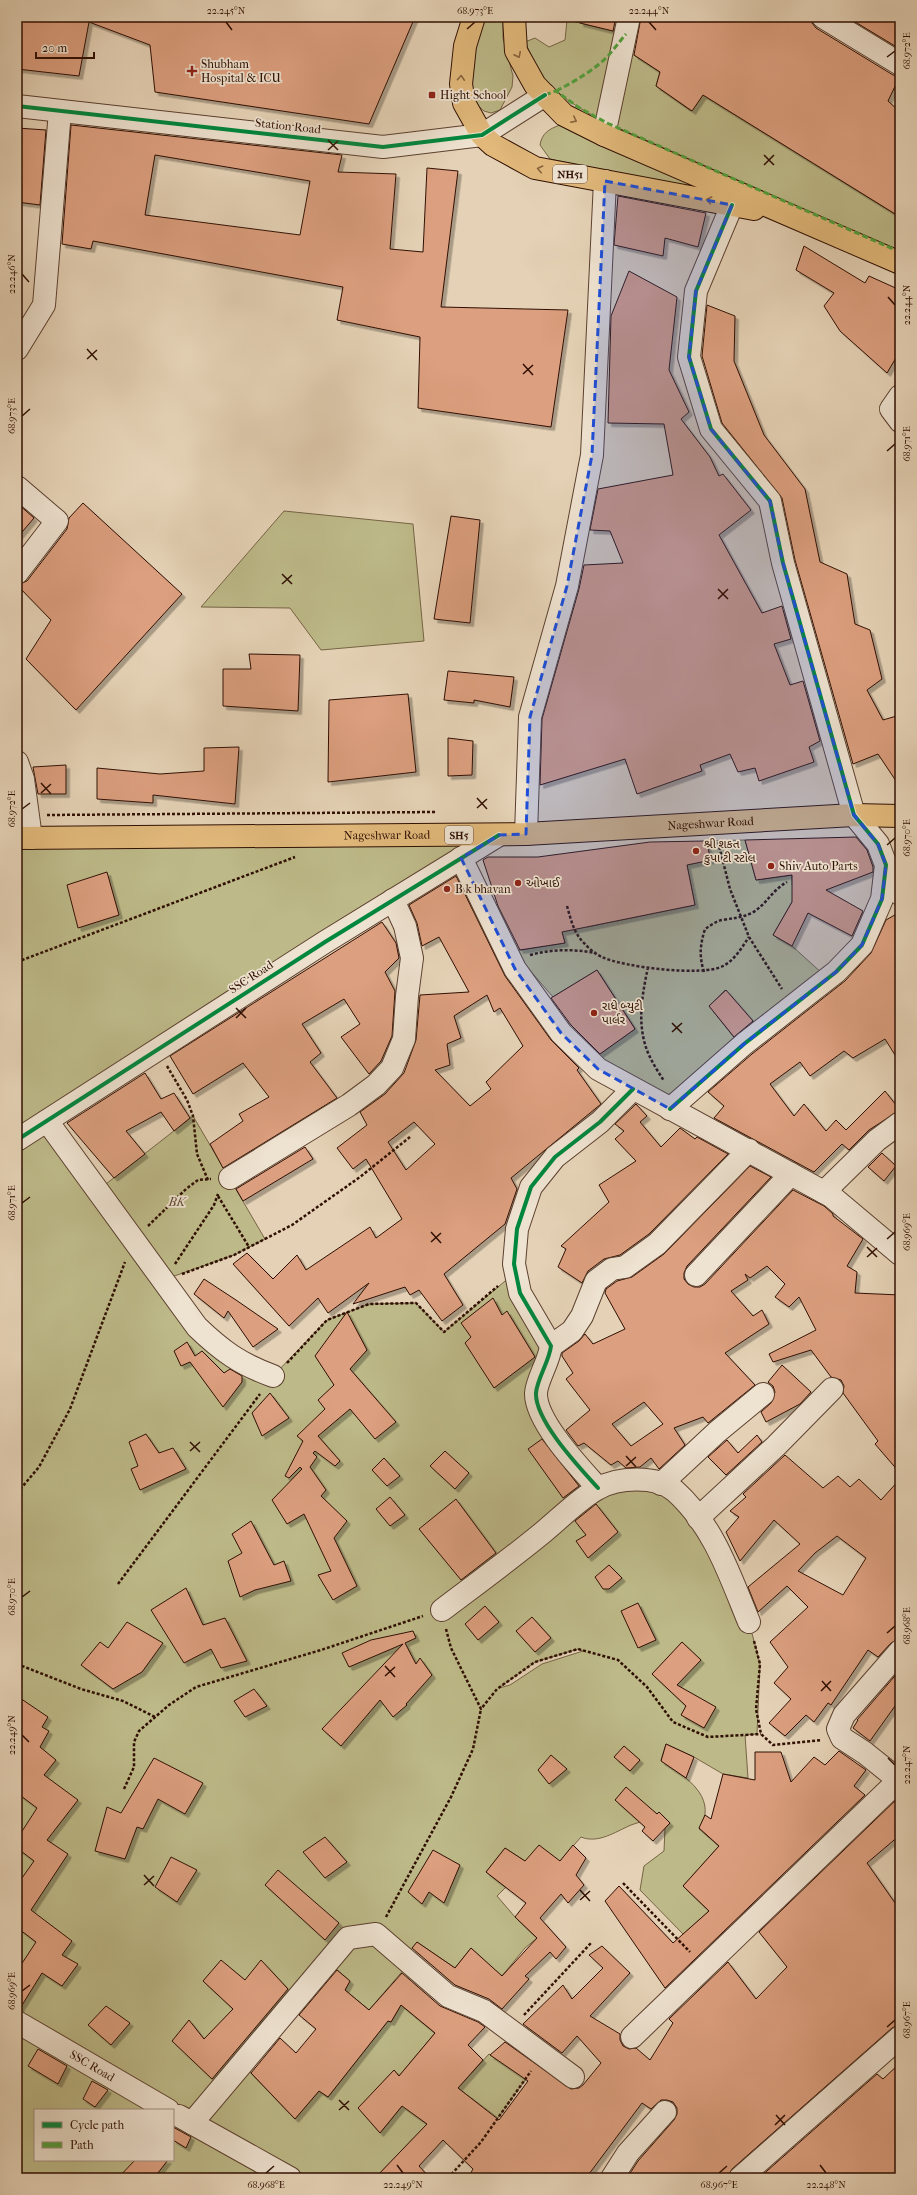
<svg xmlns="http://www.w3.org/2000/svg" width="917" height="2195" font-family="'IM FELL French Canon','Noto Sans Gujarati',serif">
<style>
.green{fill:#bdb988;stroke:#766445;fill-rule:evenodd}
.building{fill:#dc9f7f;stroke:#2f0f02;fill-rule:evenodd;filter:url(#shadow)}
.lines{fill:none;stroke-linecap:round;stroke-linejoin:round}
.minor-casing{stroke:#5c402f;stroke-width:24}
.major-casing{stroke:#2f0f02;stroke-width:24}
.highway-casing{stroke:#2f0f02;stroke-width:24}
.path{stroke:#2f0f02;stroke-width:2.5;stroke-dasharray:3 2;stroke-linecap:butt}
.minor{stroke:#eee2d0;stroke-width:22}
.major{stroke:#e2b97b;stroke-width:22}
.highway{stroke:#e2b97b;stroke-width:22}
.quiet{stroke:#52a03d;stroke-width:3;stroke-dasharray:6 3;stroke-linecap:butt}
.cycleway-casing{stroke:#eee2d0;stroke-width:6}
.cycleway{stroke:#00873e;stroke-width:4}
.oneway{stroke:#88643e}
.marked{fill:#1d4ed8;fill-opacity:0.2;stroke:#1d4ed8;stroke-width:3;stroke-dasharray:8 5;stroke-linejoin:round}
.ticks{fill:none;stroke:#2f0f02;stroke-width:1.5}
.poi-dot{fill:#8f2418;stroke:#eee2d0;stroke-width:1.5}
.labels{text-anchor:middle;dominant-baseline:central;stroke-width:3.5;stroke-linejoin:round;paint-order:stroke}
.shield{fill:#eee2d0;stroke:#684e40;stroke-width:1}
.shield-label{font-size:11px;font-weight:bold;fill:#2f0f02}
.poi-label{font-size:12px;fill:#2f0f02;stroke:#eee2d0;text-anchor:start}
.street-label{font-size:12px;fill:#2f0f02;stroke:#eee2d0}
.park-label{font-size:12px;font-style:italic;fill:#5a422a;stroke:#eee2d0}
.neatline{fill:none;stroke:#2f0f02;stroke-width:1.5}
.ticks-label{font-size:10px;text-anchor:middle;fill:#2f0f02}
</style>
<defs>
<filter id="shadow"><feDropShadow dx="3.5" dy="3.5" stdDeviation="0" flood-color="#0004"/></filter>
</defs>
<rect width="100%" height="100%" fill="#e5d2b6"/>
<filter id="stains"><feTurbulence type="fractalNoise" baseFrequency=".005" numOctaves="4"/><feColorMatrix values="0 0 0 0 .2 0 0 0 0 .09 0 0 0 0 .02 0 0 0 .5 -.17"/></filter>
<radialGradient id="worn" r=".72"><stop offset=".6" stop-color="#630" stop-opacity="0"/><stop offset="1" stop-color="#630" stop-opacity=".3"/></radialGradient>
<path class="green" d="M483,17H503V38L513,76L512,87L500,110L491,113L484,111L477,105L468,84Z
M567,20L626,34L623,48L660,72L656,86L691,111L703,95L900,217V252L607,123C582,110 554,95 539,71C533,62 530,52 525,42L535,38L549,47L565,40Z
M560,125L569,127L739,199L550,159L540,145C542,133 549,129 560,125Z
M284,511L413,524L424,641L321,650L290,608L201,607Z
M499,835L47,1122L97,1191L193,1116L265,1239L234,1255L163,1280L197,1327L273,1376L327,1320L369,1304L416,1303L444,1332L516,1272L551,1346L536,1394L598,1488L674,1490L749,1622L760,1664L757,1734L745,1735L748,1778L723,1774L694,1757L666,1744L661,1760C678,1772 708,1789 705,1814C705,1819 701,1824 699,1829L719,1846L683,1886L709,1911L683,1934L640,1890L644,1866L664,1851L665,1828L670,1823L659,1812C652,1820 642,1821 631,1825C615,1832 598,1844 581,1837L560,1861H525L505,1848L486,1872L506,1887L497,1896L515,1917L537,1938L525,1948L501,1977L471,1948L455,1968L417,1942L408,1954L406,1967L369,2010L345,1990L350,1981L328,1962L248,2070L295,2119L319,2091L328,2097L376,2036L369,2027L378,2016L391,2022L401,2005L435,2033L399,2076L394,2070L359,2108L380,2133L421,2083L420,2119L427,2124L380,2173L385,2178H17V2022L167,2110H35V2160H173V2113L17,2019V838ZM578,1649L583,1651L542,1664L510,1685L499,1688L535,1662Z
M745,840L756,880L792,875V885L801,886L773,935L792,946L823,974L756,1026L725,990L709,1006L737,1041L675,1100L594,1058L635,1029L597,970L553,997L513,951L565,943L555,908L587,927L695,905L687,865L710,860L706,841Z
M489,2054L526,2079L498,2118L458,2088Z"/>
<path class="building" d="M17,17H415L369,124L155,92L150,45L89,22L79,76L17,69Z
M581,17H616L613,31L580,23Z
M641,17H811L812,23L816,28L893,75L900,76L888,101L900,112V217L703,95L692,111L656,86L660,72L634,55Z
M847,17H900V49Z
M71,125L342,155L338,172L396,174L390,249L423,252L427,168L458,171L441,307L568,310L551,427L418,408L420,337L337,320L343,287L93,241L91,249L62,244ZM155,155L310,181L300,235L145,215Z
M17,128L46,130L40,205L17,202Z
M618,196L706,213L698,247L665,238L663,256L614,245Z
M804,246L865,283L869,276L900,290V351L887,373L840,331L824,306L834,293L796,270Z
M629,271L677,297L669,370L689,412L681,419L710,457L719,476L723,474L751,510L719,535L762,613L782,606L791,639L774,644L790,685L803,681L820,741L809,747L814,762L759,781L755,768L738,772L730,754L700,765L702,771L637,794L625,759L540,785L542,719L579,589L584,565L623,563L610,531L590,530L598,489L673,475L664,424L608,423L611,316Z
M707,305L735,316L734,361L764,435L805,489L820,562L847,574L855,624L870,630L882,679L867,690L883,720L900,715V787L878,754L853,764L795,560L782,498L722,423L702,356Z
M17,503L34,518L17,538Z
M83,503L182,594L76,710L26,659L51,620L17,585L27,581L67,529L69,518Z
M451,516L480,520L470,623L434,619Z
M249,654L300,655L298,711L223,706V669H251Z
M448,671L514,677L510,707L474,700V703L444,700Z
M408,694L416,772L328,782L329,700Z
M448,738L473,741L472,775L448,776Z
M239,747L235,804L153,795V803L97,799V768L160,774L204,771V748Z
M66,765V794H38L33,767Z
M856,837L867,850L873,867V872L826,890L863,911L852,936L808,913L792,946L773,935L792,902V875L756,880L745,840Z
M706,841L711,860L687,865L695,905L562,932L565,943L520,950L498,906L483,860L488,857H538L650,842Z
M107,872L119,915L78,928L67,885Z
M456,876L505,976L551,1040L579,1068L577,1070L601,1104L511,1178L517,1189L505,1224L444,1274L463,1305L442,1321L419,1290L410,1295L405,1287L353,1304L369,1283L328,1313L318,1298L289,1326L233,1264L247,1253L273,1279L297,1255L306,1270L370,1227L376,1238L402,1219L366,1159L353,1169L337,1148L367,1125L360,1112L385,1094L404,1073L416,1040L420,995L469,992L439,937L422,946L417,923L409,905ZM487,995L494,1012L500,1008L523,1046L486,1082L491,1089L470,1106L435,1070L450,1065L447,1044L461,1038L454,1016ZM414,1122L435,1144L406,1170L388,1142Z
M900,912V1063L885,1039L853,1058L844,1051L810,1076L800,1062L770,1084L794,1116L804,1104L826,1131L836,1120L846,1130L885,1091L900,1110L869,1130L849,1150L842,1144L814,1172L714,1118L724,1106L708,1092L752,1054L845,981L871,953L886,920Z
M382,922L396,943L399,958L385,972L395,991L392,1036L381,1061L369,1074L341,1037L360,1024L344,999L302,1024L321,1053L310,1062L337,1098L223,1168L210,1144L243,1121L239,1114L269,1097L243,1063L193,1094L170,1056Z
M597,970L635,1029L600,1054L571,1025L551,998Z
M726,990L753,1021L734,1037L709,1006Z
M145,1073L161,1099L174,1093L190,1118L174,1131L161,1112L126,1131L145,1154L114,1178L67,1123Z
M636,1104L647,1116L640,1122L661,1147L680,1128L695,1139L697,1137L728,1154L649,1234L620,1255L604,1259L588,1271L582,1283L558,1267L566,1249L561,1246L609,1202L599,1185L636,1161L615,1139L624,1131L615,1124Z
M305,1147L313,1159L243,1201L236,1189Z
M882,1153L896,1166L884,1181L868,1167Z
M750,1166L771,1177L687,1266L684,1273V1279L688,1284L694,1287H700L705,1284L793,1190L824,1206L833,1214V1216L863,1239L847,1266L857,1272L855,1293L900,1295V1473L875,1444L878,1441L843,1393L844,1386L841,1380L831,1377L811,1350L773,1362L769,1354L816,1330L799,1297L789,1307L775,1297L785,1284L767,1266L750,1278L745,1274L748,1280L731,1291L753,1316L762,1310L769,1324L725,1353L755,1385L708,1423L703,1417L674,1428L685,1445L659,1469L651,1458L640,1467L626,1468L618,1461L611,1465L584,1443L578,1446L566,1430L590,1410L566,1379L573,1373L562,1356V1353L579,1341L585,1334L593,1344L625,1329L605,1293L606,1289L617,1281L632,1277L664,1254ZM644,1402L663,1424L631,1446L612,1424Z
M204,1279L236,1300L278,1329L253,1347L228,1311L224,1318L194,1294Z
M493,1298L502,1315L507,1311L535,1357L494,1388L465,1343L471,1337L461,1323Z
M347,1312L367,1350L350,1369L396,1422L375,1439L350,1409L318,1436L340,1461L335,1466L315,1451L313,1453L317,1457L310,1467L326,1490L321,1496L347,1521L334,1538L357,1586L333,1600L318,1575L331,1571L304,1514L287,1524L272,1500L302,1469L300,1467L289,1478L285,1476L303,1441L297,1436L325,1409L318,1400L334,1385L315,1356Z
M187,1342L195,1356L202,1351L224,1373L230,1369L242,1376V1382L223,1407L190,1362L181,1366L174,1351Z
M782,1365L811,1392L800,1404L766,1422L761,1412L771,1403L775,1392L773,1386L768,1382Z
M270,1393L289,1418L262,1436L252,1413Z
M146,1434L159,1453L173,1448L186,1469L140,1490L131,1469L138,1466L129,1442Z
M757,1435L762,1442L726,1475L708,1457L727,1440L738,1453Z
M542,1439L579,1486L563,1498L528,1449Z
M445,1451L469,1473L455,1489L430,1466Z
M785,1455L823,1488L838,1476L850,1487L859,1479L881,1500L900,1479V1639L891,1643L878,1657L868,1650L831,1705L828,1703L814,1722L806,1715L785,1736L769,1723L791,1699L774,1683L788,1667L770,1642L808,1607L787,1586L758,1612L748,1587L800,1544L774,1520L740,1561L726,1532L739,1517L730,1511L746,1497L743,1494ZM837,1536L866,1558L843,1595L798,1571L815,1553Z
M384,1458L400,1476L387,1486L372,1470Z
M390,1497L405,1515L390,1526L376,1509Z
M456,1499L496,1553L461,1580L419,1529Z
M596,1504L618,1532L588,1558L576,1541L586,1535L575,1521Z
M251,1521L274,1565L284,1561L291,1581L255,1590L240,1597L228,1561L242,1553L232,1534Z
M609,1565L622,1578L609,1589H603L595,1577Z
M186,1588L203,1625L225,1618L247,1661L221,1668L211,1649L184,1663L151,1610Z
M638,1603L656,1640L638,1648L621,1611Z
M485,1606L499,1622L478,1640L465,1624Z
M532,1617L551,1638L535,1652L516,1631Z
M127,1622L163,1643L142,1672L113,1689L81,1665L100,1642L108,1648Z
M413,1631L416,1638L405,1643L416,1664L420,1658L432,1675L406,1704L407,1705L393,1717L380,1700L341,1746L322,1729L403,1644L349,1667L342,1653L371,1640Z
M682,1642L701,1660L677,1685L716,1707L704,1728L681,1715L686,1706L652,1674Z
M900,1670V1699L870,1741L853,1728L858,1720H857Z
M254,1689L267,1706L245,1717L234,1701Z
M17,1696L48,1717L42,1727L49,1731L40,1747L56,1760L44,1775L78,1800L47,1840L68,1854L31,1910L72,1941L62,1955L78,1964L62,1986L42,1973L19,2010H17V1971L36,1942L19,1929L17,1931V1885L34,1861L17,1848V1839L37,1808L17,1793Z
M666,1744L694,1757L686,1778L661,1761Z
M624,1746L640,1760L630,1771L614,1757Z
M839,1751L866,1770L854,1786L865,1795L665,1988L605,1901L619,1886L673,1943L709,1911L683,1886L719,1846L699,1828L705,1815L711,1819L723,1774L755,1780V1752H781L791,1782L814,1757L825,1765Z
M551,1755L567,1769L549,1784L538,1770Z
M154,1758L203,1783L185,1814L158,1799L143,1829L137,1827L125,1859L95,1851L107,1807L121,1813Z
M626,1787L657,1814L659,1812L670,1823L653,1841L642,1831L645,1827L615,1800Z
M900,1796V1835L867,1863L900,1910V2024L892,2028L732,2169L728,2178H627L638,2161L674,2120L677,2114V2108L673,2102L667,2100H661L651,2109L642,2103L586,2178H468L473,2169L443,2140L419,2166L430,2178H375L427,2124L402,2106L380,2133L358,2108L394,2070L399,2076L435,2033L401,2005L391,2022L388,2021L328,2097L319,2091L295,2119L251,2073L280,2038L296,2053L316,2029L299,2015L337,1970L350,1981L345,1990L369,2010L402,1973L440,2006L478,2022L485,2027L468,2045L483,2060L458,2088L499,2120L528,2081L490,2055L505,2042L571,2089L579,2088L583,2085L601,2063L577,2036L562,2053L523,2024L563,1985L572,1999L603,1968L589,1955L602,1946L630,1973L590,2016L620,2034V2040L623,2046L629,2049L636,2048L650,2060L673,2023L669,2019L728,1962L756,1999L787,1967L759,1932Z
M325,1837L347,1862L325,1878L303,1852Z
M539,1845L560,1861L573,1845L586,1858L576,1875L584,1885L568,1903L561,1894L540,1918L566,1947L556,1959L550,1952L525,1976L529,1979L502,2009L489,1999L455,1985L412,1948L417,1942L455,1968L471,1948L502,1976L537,1938L515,1917L526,1903L486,1872L505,1848L525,1861Z
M433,1850L460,1865L444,1903L429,1892L422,1904L408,1892Z
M171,1857L197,1870L177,1902L155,1887Z
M278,1870L339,1923L325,1940L265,1885Z
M221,1960L245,1980L261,1960L288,1989L212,2079L172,2041L189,2020L204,2039L233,2009L203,1981Z
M106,2006L130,2023L111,2045L88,2025Z
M38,2049L67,2066L58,2084L28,2066Z
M900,2063V2178H759L877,2074L883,2079Z
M92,2081L108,2090L95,2107L83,2099Z
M173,2127L191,2137L186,2148L173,2140Z
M135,2160H168L154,2178H118Z"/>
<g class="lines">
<g class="minor-casing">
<g id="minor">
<path d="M823,17L900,64"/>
<path d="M17,106L383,147L482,135L545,95"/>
<path d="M604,135L629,17"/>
<path d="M17,349L44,305L60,111"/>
<path d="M900,396L891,409L900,421"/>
<path d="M17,487L57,521L17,573"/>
<path d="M17,762L23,779L31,838"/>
<path d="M526,834L530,717L567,586L592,455L605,181"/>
<path d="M461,858L515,969L561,1033L598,1069L831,1196L900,1254"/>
<path d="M886,865L900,894"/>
<path d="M670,1109L744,1044L836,972L862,945L882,899L886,865L878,844L854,815L783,563L770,501L711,429L689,357L696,291L732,205"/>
<path d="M47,1121L197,1327C222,1351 240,1364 273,1376"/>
<path d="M17,1140L325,942L499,835"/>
<path d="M230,1178L349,1105L376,1085L392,1068L404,1039L407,996L412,958L405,926L393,900"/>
<path d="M824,1192L877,1140L900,1123"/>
<path d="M696,1275L791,1174"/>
<path d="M551,1346L572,1331L582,1316L596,1281L612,1269L625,1267L657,1244L749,1150"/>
<path d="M661,1484L717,1432L763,1394"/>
<path d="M598,1488C580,1468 535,1421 536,1393C537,1379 549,1362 551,1346L520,1293L514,1264L517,1229L531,1187L555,1157L600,1122L633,1089"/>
<path d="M698,1518L776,1446L832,1389"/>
<path d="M442,1610C475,1585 508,1561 541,1534C557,1521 579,1499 597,1489C617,1477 657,1475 675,1491C714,1526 730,1576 749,1622"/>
<path d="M900,1651L844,1715L838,1729L842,1738L865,1753L900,1781"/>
<path id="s1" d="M17,2022L168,2110"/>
<path d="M632,2037L899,1780"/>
<path d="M179,2116L290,2178"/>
<path d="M192,2123L348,1938L376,1934L448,1996L484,2011L573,2077"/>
<path d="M612,2178L628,2153L665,2112"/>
<path d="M740,2178L900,2037"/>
</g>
</g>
<g class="major-casing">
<g id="major">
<path id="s2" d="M17,838L526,834L854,815L900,816"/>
</g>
</g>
<g class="highway-casing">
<path id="highway" d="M474,17L465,46L461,84L464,103L482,135L493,145L535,168L754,209
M514,17L516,51L535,85L564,115L604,135L900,263"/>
</g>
<path class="path" d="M47,815L436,812
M718,842L730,889L749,937L782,989
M567,906C571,920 574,934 585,944C589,949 597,955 602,957C623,967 703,977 723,966C735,960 742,947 749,937
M530,955C552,949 573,949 596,953
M17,962L295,857
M648,967C642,996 636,1026 649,1055C653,1064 659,1073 664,1081
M704,972C699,956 700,945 705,929C710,926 716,921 722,920C733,918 741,918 752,913C768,903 771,891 787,882
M167,1066L187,1100L193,1116L197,1154L208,1180
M218,1196L249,1247
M148,1226L186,1189L198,1180L211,1179
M175,1264L214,1205L218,1194
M182,1274L234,1255L292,1225L360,1177L410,1137
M287,1363L327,1320L369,1304L416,1303L444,1332L498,1286
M17,1493L39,1467L70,1409L125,1262
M118,1584L260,1394
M446,1629L451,1648L481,1709L497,1689L535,1662L578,1649L618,1660L647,1687L673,1722L708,1737L761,1734
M754,1641L760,1664L756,1709L761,1734L773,1745L822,1740
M17,1664L81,1689L123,1701L155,1717
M124,1789L134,1767V1742L139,1731L169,1705L196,1687L321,1650L423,1616
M623,1883L690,1952
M386,1917L451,1797L473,1749L481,1709
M524,2015L591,1943
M448,2178L481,2142L531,2071"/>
<use href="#minor" class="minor"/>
<use href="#major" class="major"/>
<use href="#highway" class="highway"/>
<path class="quiet" d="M556,91C575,81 593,71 608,56C614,49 620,41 626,34
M545,95L556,91L578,107L607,123L900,252"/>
<g class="cycleway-casing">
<path id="cycleway" d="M17,106L383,147L482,135L545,95
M670,1109L744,1044L836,972L862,945L882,899L886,865L878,844L854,815L783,563L770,501L711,429L689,357L696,291L732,205
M17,1140L325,942L499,835
M598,1488C580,1468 535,1421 536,1393C537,1379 549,1362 551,1346L520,1293L514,1264L517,1229L531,1187L555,1157L600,1122L633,1089"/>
</g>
<use href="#cycleway" class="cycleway"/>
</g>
<defs><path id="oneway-chevron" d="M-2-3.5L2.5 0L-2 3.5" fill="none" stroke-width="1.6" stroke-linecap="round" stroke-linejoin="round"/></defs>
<g class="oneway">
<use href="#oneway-chevron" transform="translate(518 55) rotate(64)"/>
<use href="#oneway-chevron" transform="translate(461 78) rotate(-86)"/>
<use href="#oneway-chevron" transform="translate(574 120) rotate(27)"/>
<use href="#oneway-chevron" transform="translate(540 169) rotate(-168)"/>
<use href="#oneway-chevron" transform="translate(709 200) rotate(-169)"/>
</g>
<path class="marked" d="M605,181L732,205L696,291L689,357L711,429L770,501L783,563L854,815L878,844L886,865L882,899L862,945L836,972L744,1044L670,1109L598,1069L561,1033L515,969L461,858L499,835L526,834L530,717L567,586L592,455Z"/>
<path class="ticks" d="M226,22L232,30M649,22L656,30M467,29L475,22M887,57L895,51M328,140L338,150M328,150L338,141M764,155L774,165M764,165L774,155M22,274L29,282M888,297L895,305M87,349L97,360M87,359L97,350M523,364L533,375M523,374L533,365M22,416L30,409M887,451L895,444M282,574L292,584M282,584L292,575M718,589L728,599M718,599L728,589M41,783L51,794M41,793L51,784M477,798L487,809M477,808L487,799M22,809L30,803M887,845L895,838M236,1008L246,1018M236,1018L246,1008M672,1023L682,1033M672,1032L682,1023M22,1203L30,1197M431,1232L441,1243M887,1239L895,1232M431,1242L441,1233M867,1247L877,1257M867,1257L877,1248M190,1442L200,1452M190,1451L200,1442M626,1456L636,1467M626,1466L636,1457M22,1597L30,1591M887,1633L895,1626M385,1666L395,1677M385,1676L395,1667M822,1681L831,1691M821,1691L831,1681M22,1735L29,1742M888,1758L895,1765M144,1875L154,1886M144,1885L154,1876M580,1890L590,1901M580,1900L590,1891M22,1991L30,1985M887,2027L895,2020M339,2100L349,2110M339,2110L349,2101M776,2115L785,2125M775,2125L785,2115M397,2165L403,2173M820,2165L826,2173M266,2173L274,2166M719,2173L727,2166"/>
<g class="poi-dot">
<path d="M190 65h4v4h4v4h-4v4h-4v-4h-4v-4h4z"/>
<rect x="428" y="91" width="8" height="8" rx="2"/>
<circle cx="696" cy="851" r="4"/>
<circle cx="771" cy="866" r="4"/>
<circle cx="518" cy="883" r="4"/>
<circle cx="447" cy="889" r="4"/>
<circle cx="594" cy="1013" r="4"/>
</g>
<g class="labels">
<g class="shield">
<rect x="553" y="165" width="34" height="18" rx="3"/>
<rect x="445" y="826" width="28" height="18" rx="3"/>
</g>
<g class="shield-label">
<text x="570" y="174">NH51</text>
<text x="459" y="835">SH5</text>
</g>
<g class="poi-label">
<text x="201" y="64">Shubham<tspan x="201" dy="14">Hospital &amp; ICU</tspan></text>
<text x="440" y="95">Hight School</text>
<text x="704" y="844">શ્રી શકત<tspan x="704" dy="14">કુપા ટી સ્ટોલ</tspan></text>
<text x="779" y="866">Shiv Auto Parts</text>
<text x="526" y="883">ઓખાઈ</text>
<text x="455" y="889">B k bhavan</text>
<text x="602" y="1006">રાધે બ્યુટી<tspan x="602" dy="14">પાર્લર</tspan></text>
</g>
<g class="street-label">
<text transform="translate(288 126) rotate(6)">Station Road</text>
<text stroke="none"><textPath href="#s2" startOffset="694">Nageshwar Road</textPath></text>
<text stroke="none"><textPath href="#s2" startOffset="370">Nageshwar Road</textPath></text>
<text transform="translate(251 977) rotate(-33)">SSC Road</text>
<text stroke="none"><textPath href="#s1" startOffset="87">SSC Road</textPath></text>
</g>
<g class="park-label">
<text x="177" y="1202">BK</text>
</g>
</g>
<rect width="917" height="2195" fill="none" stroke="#e5d2b6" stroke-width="44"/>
<rect x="34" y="2109" width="140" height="52" fill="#eee2d0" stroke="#a28e7e"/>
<rect x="42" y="2122" width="20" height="6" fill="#00873e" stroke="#a28e7e"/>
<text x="70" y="2129" font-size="12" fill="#2f0f02">Cycle path</text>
<rect x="42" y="2142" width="20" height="6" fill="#52a03d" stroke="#a28e7e"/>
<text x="70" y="2149" font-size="12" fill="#2f0f02">Path</text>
<path d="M36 52v6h58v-6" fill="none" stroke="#2f0f02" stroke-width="2"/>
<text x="42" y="52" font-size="12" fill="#2f0f02" stroke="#eee2d0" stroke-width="3" paint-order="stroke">20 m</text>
<rect x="22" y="22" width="873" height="2151" class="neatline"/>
<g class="ticks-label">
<text x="226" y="14">22.245°N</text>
<text x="475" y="14">68.973°E</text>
<text x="649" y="14">22.244°N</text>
<text transform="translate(906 51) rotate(-90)" y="4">68.972°E</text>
<text transform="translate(11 274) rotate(-90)" y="4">22.246°N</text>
<text transform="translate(906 305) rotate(-90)" y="4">22.244°N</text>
<text transform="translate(11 416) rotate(-90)" y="4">68.973°E</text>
<text transform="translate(906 444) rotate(-90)" y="4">68.971°E</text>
<text transform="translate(11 809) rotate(-90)" y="4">68.972°E</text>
<text transform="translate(906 838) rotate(-90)" y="4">68.970°E</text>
<text transform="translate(11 1203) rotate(-90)" y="4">68.971°E</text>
<text transform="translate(906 1232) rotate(-90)" y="4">68.969°E</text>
<text transform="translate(11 1597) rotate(-90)" y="4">68.970°E</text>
<text transform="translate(906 1626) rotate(-90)" y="4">68.968°E</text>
<text transform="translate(11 1735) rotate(-90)" y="4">22.249°N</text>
<text transform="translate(906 1765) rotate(-90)" y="4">22.247°N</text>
<text transform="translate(11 1991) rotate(-90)" y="4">68.969°E</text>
<text transform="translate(906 2020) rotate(-90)" y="4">68.967°E</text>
<text x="266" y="2188">68.968°E</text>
<text x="403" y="2188">22.249°N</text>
<text x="719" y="2188">68.967°E</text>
<text x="826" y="2188">22.248°N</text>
</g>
<rect width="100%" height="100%" filter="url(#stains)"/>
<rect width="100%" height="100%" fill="url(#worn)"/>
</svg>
